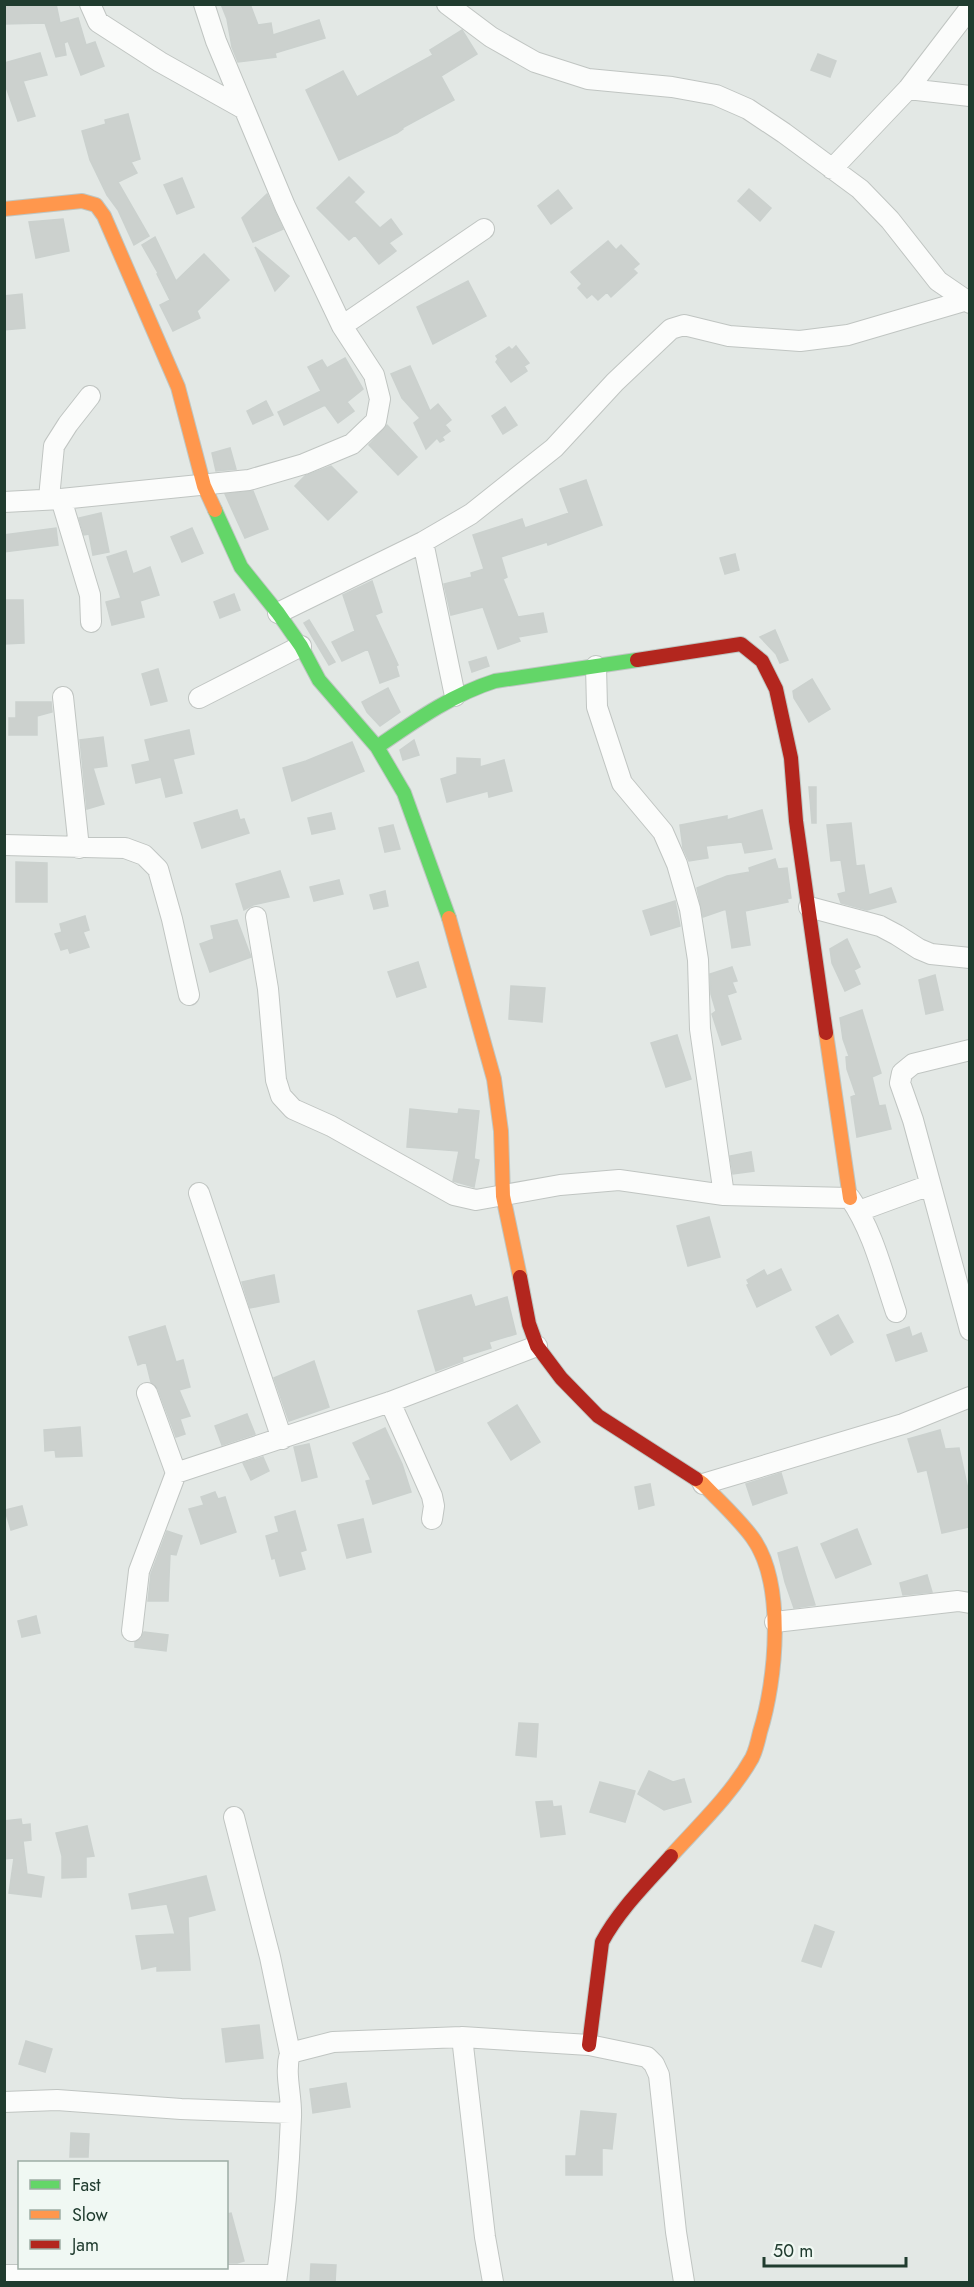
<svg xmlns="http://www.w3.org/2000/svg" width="974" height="2287" font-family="Jost,sans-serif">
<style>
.building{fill:#ccd1ce;stroke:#cbd1ce;stroke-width:1.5}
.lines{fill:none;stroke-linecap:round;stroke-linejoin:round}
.street-casing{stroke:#c0c5c2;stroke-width:22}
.fast-casing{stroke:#bec6c2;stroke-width:16}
.slow-casing{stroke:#bec6c2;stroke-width:16}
.jam-casing{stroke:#bec6c2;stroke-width:16}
.street{stroke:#fbfcfb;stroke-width:20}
.fast{stroke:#63d668;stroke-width:14}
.slow{stroke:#ff974d;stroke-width:14}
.jam{stroke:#b3261e;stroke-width:14}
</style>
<rect width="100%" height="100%" fill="#e3e8e5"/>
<path class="building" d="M4,4H56L60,23L78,18L86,45L95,42L104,66L81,75L68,41L64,43L66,55L56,57L45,23L4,24Z
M221,4H250L258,25L271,23L273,35L319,20L325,38L275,53L276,57L238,62L232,47L227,19Z
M462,30L477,54L441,76L454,100L402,128L403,129L397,133L339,160L306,90L343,71L357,97L433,55L430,50Z
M40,53L47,75L23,81L35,116L18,121L4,81V63Z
M818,54L836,61L830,77L811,70Z
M128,114L140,159L131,162L137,173L118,182L149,236L134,245L118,210L107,195L90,160L82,131L106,124L105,120Z
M349,177L364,192L354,202L380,228L391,219L402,234L389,243L396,251L379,264L355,235L349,240L317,208Z
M182,178L194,207L177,214L164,185Z
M749,189L771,208L760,221L738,201Z
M558,190L572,208L551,224L538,206Z
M267,194L283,229L253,242L242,218Z
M63,219L69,251L36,258L29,222Z
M155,237L176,281L204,254L229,280L197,311L200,318L173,331L160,305L170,300L157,274L158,273L142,245Z
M608,241L616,250L621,245L639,264L633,269L637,273L611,297L607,292L598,300L592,294L587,298L578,288L582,284L571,272Z
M255,247L289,276L275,291Z
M468,281L486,316L433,344L417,307Z
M22,294L25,328L4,330V296Z
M516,346L529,363L524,366L527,371L511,382L496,362L498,359L496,356L509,347L512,350Z
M345,358L363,389L347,402L354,411L338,423L325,405L284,425L278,412L321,391L308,367L322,360L327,368Z
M410,366L430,411L438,404L451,420L445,425L450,431L442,437L444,440L440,442L437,438L426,449L414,423L420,418L402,398L391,374Z
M266,401L273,415L253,424L247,411Z
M505,407L517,425L503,434L492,416Z
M387,425L417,457L398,475L369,445Z
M230,448L236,469L216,471L212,453Z
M331,466L357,492L328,520L295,486L305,476Z
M586,480L602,525L548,545L547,542L501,557L507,577L503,579L518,617L543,613L547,632L518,637L520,641L498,649L483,607L451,615L444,584L472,577L471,573L484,569L473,535L522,519L525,528L569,513L560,489Z
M253,491L268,529L245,538L225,494Z
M101,513L109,552L93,555L89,534L84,535L79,518Z
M56,528L58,545L4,552V535Z
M192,528L203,553L182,562L171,537Z
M126,551L133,574L150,567L159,595L140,601L144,617L112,625L106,602L121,598L107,557Z
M735,554L739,570L725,574L720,558Z
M372,581L382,612L375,615L398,665L396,666L399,676L380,683L368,649L342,661L332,642L355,631L343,595Z
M234,594L240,610L220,618L214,602Z
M4,600H23L24,643L4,644Z
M309,620L335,662L329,665L304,623Z
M775,630L788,660L780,663L776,654L760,637Z
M486,657L489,666L472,672L469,662Z
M158,669L167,701L151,705L142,674Z
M812,679L830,709L809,722L794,698L793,691Z
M388,688L400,712L380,726L367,712L362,702Z
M16,702H51L52,712L37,716V735H9V718H16Z
M189,730L194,754L173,759L182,793L166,797L161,777L136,783L132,765L150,761L145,740Z
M103,737L107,766L93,768L104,804L87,809L80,740Z
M414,740L419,755L403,760L400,750Z
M352,742L364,771L292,801L283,768L306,761Z
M457,758L480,759V767L504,760L512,791L489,797L488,791L447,802L441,779L457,774Z
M809,787H816V823H812Z
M237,810L240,820L244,819L249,833L202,848L194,823Z
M762,810L772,849L745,853L742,842L706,846L708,858L689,861L683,848L680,825L727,816V820Z
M331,813L335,829L312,834L308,818Z
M851,823L856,866L864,865L869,895L891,888L896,902L867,910L841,903L838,894L846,892L841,860L831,861L827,825Z
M393,825L400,849L385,852L379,828Z
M775,859L778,869L787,868L791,898L787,899L788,902L745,911L750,945L732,948L726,909L703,917L697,888L727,876L750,872L749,868Z
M16,862L47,863V902H16Z
M280,871L289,897L253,905L244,910L236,884Z
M339,880L343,894L314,901L310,887Z
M385,891L388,906L374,909L370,895Z
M675,901L680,926L651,935L643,911Z
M85,916L89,930L83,932L89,947L70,953L68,948L61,950L55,934L62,932L60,924Z
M237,920L251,957L210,972L200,944L214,939L211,926Z
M847,939L860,967L854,970L860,984L845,991L832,963L830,949Z
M418,962L426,987L397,997L388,972Z
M732,967L737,981L732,982L736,992L727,995L741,1039L722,1045L712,1014L716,1011L711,994L710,974Z
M935,975L943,1010L926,1014L919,980Z
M511,986L545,988L542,1022L509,1019Z
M862,1010L881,1073L872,1077L879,1106L885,1105L891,1129L857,1137L851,1097L856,1095L847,1069L846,1057L849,1056L843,1039L840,1018Z
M677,1035L691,1079L666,1087L651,1043Z
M410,1109L458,1114L459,1109L479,1111L474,1159L479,1160L474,1187L453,1181L459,1151L407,1147Z
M751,1152L754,1171L733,1174L730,1156Z
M709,1217L720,1257L688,1266L677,1226Z
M781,1269L791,1290L757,1307L747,1285L749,1284L747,1280L764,1270L767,1276Z
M274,1275L279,1302L250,1308L242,1282Z
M471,1295L475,1307L507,1297L516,1334L489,1342L491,1348L462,1357L463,1361L436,1371L418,1311Z
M838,1315L853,1342L831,1355L816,1327Z
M165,1326L176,1362L183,1360L190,1387L179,1390L190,1416L180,1419L185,1434L176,1437L158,1389L151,1382L146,1362L138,1365L129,1337Z
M909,1327L912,1337L921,1333L927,1351L896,1361L887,1335Z
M314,1361L329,1407L289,1421L274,1378Z
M517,1405L540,1442L511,1460L488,1423Z
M247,1414L255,1434L222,1445L215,1426Z
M80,1427L82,1456L56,1457L55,1450L45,1451L44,1430Z
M385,1428L402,1464L411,1492L373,1504L366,1481L371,1480L353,1443Z
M940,1430L945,1449L959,1448L969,1494V1527L942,1533L927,1470L918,1472L908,1439Z
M309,1444L317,1477L302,1481L294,1447Z
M263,1457L269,1471L251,1480L243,1463Z
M781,1473L787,1493L753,1505L746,1484Z
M650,1484L654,1505L639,1509L635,1487Z
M215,1492L218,1499L225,1497L236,1532L201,1544L189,1509L204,1505L201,1497Z
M22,1506L27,1525L11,1530L5,1510Z
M295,1511L306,1550L300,1552L305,1569L280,1576L275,1558L272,1559L266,1536L279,1532L275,1517Z
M363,1519L371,1552L347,1558L338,1525Z
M857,1529L871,1564L836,1578L821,1544Z
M167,1531L182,1536L176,1555L170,1554L168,1601H148L151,1574Z
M797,1547L815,1605L794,1608L785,1582L778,1553Z
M927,1575L932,1592L903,1595L900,1583Z
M36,1616L40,1633L22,1637L18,1621Z
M144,1632L168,1635L166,1651L135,1647V1642L141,1639Z
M519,1723L538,1724L536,1757L516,1755Z
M649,1771L673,1782L684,1779L691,1802L664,1810L638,1794Z
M600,1782L635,1791L625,1822L590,1812Z
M552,1801L553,1807L561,1806L565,1834L541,1837L536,1802Z
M21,1819L22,1825L30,1824L31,1840L23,1841L27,1874L44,1877L41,1897L9,1893L14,1858L4,1859V1821Z
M87,1826L94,1856L86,1857V1877L62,1878V1856L56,1833Z
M206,1876L215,1910L188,1917L190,1970L157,1971V1966L142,1969L136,1936L175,1934L167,1904L132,1909L129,1894Z
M815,1925L834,1932L821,1967L802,1961Z
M259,2025L263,2058L226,2062L222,2029Z
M26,2041L52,2049L45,2072L19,2064Z
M346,2083L350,2107L313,2113L310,2089Z
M581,2111L616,2114L612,2149L602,2148V2175H566V2156H576Z
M71,2133L89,2134L88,2157H70Z
M231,2213L244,2261L237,2263H226V2214Z
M311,2264L336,2265L335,2283H310Z"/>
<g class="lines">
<g class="street-casing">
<path id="street" d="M90,4L98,22L160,62L244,109
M447,4L491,37L535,62L588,79L672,87L716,95L748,109L784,133L860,189L890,220L938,281L970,303
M908,89L970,96
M832,169L908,89L970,8
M342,326L484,229
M49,498L54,446L68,424L90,396
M61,499L90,595L91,622
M4,502L61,499L249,480L304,464L352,444L376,421L380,399L374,375L342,326L285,206L216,41L204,4
M423,542L455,696
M278,613L423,542L471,514L554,448L615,382L671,329L684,325L729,336L800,341L848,335L964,301
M596,666L597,707L622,783L663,832L677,864L690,909L698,960L700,1029L724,1195
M63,697L79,848
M199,698L301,646
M4,845L125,848L144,855L158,869L172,919L189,995
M809,907L880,926L897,935L919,949L931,954L970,958
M256,917L268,989L276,1080L281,1096L293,1109L331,1126L454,1195L476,1200L560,1185L619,1180L724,1195L850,1198C873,1231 883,1274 896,1312
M970,1050L913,1064L902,1073L900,1083L913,1120L970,1330
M199,1193L282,1439
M859,1211L930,1185
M147,1393L176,1473L390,1402L537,1346
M390,1402L432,1496L434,1506L432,1519
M703,1484L903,1424L970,1397
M775,1622L958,1601L970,1603
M132,1631L139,1571L176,1473
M234,1817L270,1957L290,2053
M462,2037L485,2237L493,2282
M4,2102L57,2100L181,2109L291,2113
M4,2275H277
M276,2282C284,2228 289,2172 291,2117C292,2095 284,2074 290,2053L333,2042L462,2037L589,2045L647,2057L654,2064L659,2075L676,2232L684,2282"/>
</g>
<g class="fast-casing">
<path id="fast" d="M215,510L241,567L278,613L301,646L319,680L377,747L404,793L449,918
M377,747C415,721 451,695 495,681L637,660"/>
</g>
<g class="slow-casing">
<path id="slow" d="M4,209L82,201L96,205L104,216L178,387L204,486L215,510
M449,918L494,1079L501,1131L503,1196L520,1277
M826,1033L850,1198
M671,1856C699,1825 731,1795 752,1758C756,1750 758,1741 760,1732C776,1681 786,1583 752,1537C738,1518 719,1501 703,1484L696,1479"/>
</g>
<g class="jam-casing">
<path id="jam" d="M637,660L741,644L762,661L776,689L791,758L796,821L826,1033
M520,1277L529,1324L537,1346L561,1378L598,1416L696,1479
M589,2045L602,1942C619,1910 647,1883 671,1856"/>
</g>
<use href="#street" class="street"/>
<use href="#fast" class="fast"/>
<use href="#slow" class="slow"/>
<use href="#jam" class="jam"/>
</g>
<rect width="974" height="2287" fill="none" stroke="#203c2f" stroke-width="12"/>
<rect x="18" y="2161" width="210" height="108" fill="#f0f8f3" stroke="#9dada5" stroke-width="1.5"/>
<rect x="30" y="2180" width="30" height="9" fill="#63d668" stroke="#9dada5" stroke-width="1.5"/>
<text x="72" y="2191" font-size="18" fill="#203c2f">Fast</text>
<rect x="30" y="2210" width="30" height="9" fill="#ff974d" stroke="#9dada5" stroke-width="1.5"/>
<text x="72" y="2221" font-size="18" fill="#203c2f">Slow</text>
<rect x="30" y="2240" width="30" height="9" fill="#b3261e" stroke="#9dada5" stroke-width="1.5"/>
<text x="72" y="2251" font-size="18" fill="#203c2f">Jam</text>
<path d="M764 2257v9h142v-9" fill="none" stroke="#203c2f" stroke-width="3"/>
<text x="773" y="2257" font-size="18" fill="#203c2f" stroke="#f0f8f3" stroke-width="4.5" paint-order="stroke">50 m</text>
</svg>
